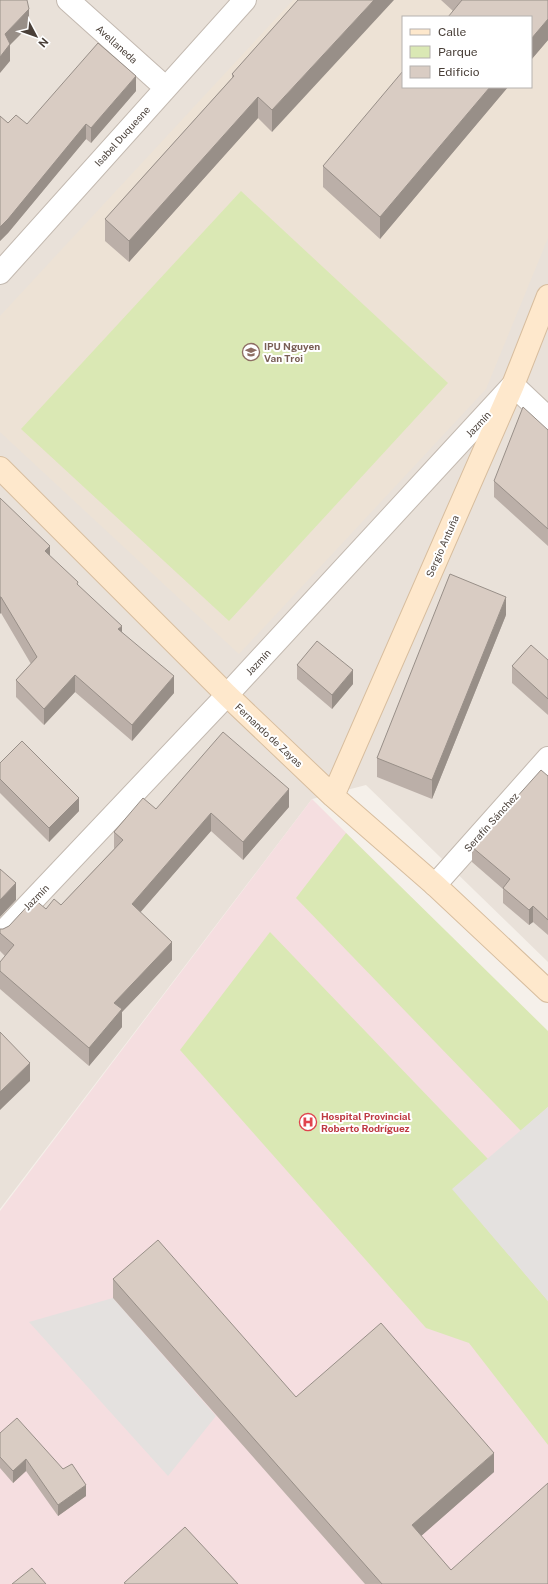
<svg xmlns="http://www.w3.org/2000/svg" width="548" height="1584" font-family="'Public Sans',sans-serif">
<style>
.residential{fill:#e9e1d9;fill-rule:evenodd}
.education{fill:#ede2d5;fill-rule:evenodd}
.medical{fill:#f5dee0}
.green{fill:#dae8b4}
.parking{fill:#e4e1df}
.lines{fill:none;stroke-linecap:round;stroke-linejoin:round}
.street-casing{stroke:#c3b9b0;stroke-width:24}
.secondary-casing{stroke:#d7bd9e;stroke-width:24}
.street{stroke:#fff;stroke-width:22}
.secondary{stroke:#fee8cc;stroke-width:22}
.wall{fill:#bbafa8}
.shaded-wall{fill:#988f88}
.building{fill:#d9ccc3;stroke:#988f88}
.labels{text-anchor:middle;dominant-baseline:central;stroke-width:4;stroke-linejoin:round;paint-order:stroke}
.street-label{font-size:10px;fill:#493f38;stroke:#fff}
.education-label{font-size:10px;font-weight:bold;fill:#785e54;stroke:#fff;text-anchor:start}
.health-label{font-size:10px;font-weight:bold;fill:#be3a42;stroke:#fff;text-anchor:start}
</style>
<rect width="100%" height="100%" fill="#f5f0ea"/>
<path class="residential" d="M0,0H548V962L366,785L312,799L0,1209ZM403,17H531V87H403Z"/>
<path class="education" d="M293,0H548V238L486,389L239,654L0,432V316ZM403,17H531V87H403Z"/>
<path class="medical" d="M312,799L548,1033V1584H0V1211Z"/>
<path class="green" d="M241,191L448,383L229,621L21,429Z
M346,833L548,1031V1107L521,1131L296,898Z
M270,932L488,1159L453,1189L548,1301V1445L469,1343L426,1328L180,1050Z"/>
<path class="parking" d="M548,1107V1301L452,1189Z
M113,1298L216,1416L168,1476L29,1322Z"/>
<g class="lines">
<g class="street-casing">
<path id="street" d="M68,0L166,88
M0,273L245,0
M435,885L548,758
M0,935L227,695L513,385L548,418"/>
</g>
<g class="secondary-casing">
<path id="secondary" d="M0,468L227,695L333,796L435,885L548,991
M333,796L513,385L548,296"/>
</g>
<use href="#street" class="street"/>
<use href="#secondary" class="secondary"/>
</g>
<path class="wall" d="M298,0L272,132L258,118L129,262L105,241V219L232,78V74Z
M441,0H548V40L531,60V17L453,11Z
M403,87H508L380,239L323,187V166Z
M136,91L91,143L86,139L8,233L0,241V116L8,123L27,124Z
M548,430V546L494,497V481Z
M0,498L50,556L78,585L122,632L174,693L132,741L75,692L44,725L16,697V680L31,664L1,613Z
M506,615L432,799L377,777V758Z
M548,660V715L512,683V666Z
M297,665L353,684L332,709L297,679Z
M0,763L79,811L49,842L0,793Z
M548,776V935L533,922L529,925L503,903V889L472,862V847Z
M289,807L243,860L211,831L140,912L172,960L122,1012V1027L89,1066L0,989V962L5,956L0,951V929H3L46,909L61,905L114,849V832L156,809Z
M113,1279L296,1397L494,1472L421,1536L451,1570L548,1584H365L113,1298Z
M0,1433L86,1496L58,1516L26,1471L13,1483L0,1468Z"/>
<path class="shaded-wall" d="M374,0H394L272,132V110Z
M29,9V26L10,45V61L0,73V57L5,34Z
M548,19V40L531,60V39Z
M136,76V91L91,143V128Z
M490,87H508L380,239V217Z
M258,97V118L129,262V241Z
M86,124V139L8,233L0,241V227Z
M50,546V563L45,551Z
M0,597H1V613L0,614Z
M506,597V615L432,799V780Z
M122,626V642L118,629Z
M353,670V684L332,709V695Z
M75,675V692L44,725V709Z
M174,676V693L132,741V725Z
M289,789V807L243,860V842Z
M79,798V811L49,842V828Z
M211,813V831L132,922V904Z
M16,883V900L0,917V900Z
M533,906V922L529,925V910Z
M172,942V960L122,1012V1027L89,1066V1048L114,1003Z
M30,1063V1081L0,1110V1092Z
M494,1453V1472L412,1544V1525Z
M26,1459V1471L13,1483V1471Z
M86,1485V1496L58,1516V1505Z"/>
<path class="building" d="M0,0H27L29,9L5,34L10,44L0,57Z
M298,0H374L272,110L258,97L129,241L105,219L234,76L232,74Z
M462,0H548V19L531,39V17H448Z
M98,43L136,76L91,128L86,124L8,219L0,227V116L8,123L16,115L27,124Z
M403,71V87H490L380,217L323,166Z
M523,407L548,430V529L494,481Z
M0,498L50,546L45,551L78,582L77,584L122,626L118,629L174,676L132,725L75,675L44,709L16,680L37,657L1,597H0Z
M450,574L506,597L432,780L377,758Z
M317,641L353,670L332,695L297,665Z
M531,645L548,660V699L512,666Z
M223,732L289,789L243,842L211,813L132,904L172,942L114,1003L122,1009L89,1048L0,971V962L14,945L0,933V929H3L9,926L34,899L46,909L54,899L61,905L123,840L114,832L143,798L156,809Z
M22,741L79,798L49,828L0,779V763Z
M541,770L548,776V920L533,906L529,910L503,888L510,879L472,847Z
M0,869L16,883L0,900Z
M0,1032L30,1063L0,1092Z
M158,1240L296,1397L381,1323L494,1453L412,1525L451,1570L548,1483V1584H382L113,1279Z
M17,1418L63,1469L72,1464L86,1485L58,1505L26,1459L13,1471L0,1457V1433Z
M185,1527L238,1584H126L124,1583Z
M32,1568L46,1584H12Z"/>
<defs>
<g id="school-ring" transform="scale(0.9)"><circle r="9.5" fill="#fff" stroke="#8d6e63" stroke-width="1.5"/><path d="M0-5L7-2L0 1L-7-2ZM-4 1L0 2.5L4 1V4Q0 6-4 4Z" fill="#8d6e63"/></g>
<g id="hospital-ring" transform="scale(0.9)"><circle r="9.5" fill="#fff" stroke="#e0444e" stroke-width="1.5"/><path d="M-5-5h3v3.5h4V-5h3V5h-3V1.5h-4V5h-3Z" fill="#e0444e"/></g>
</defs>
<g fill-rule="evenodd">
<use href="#school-ring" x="251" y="352"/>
<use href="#hospital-ring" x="308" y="1122"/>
</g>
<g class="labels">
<g class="street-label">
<text transform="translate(117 44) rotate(42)">Avellaneda</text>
<text transform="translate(122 136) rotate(-48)">Isabel Duquesne</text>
<text transform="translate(478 424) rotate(-47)">Jazmín</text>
<text transform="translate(442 546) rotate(-66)">Sergio Antuña</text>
<text transform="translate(258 662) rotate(-47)">Jazmín</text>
<text transform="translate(269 735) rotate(43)">Fernando de Zayas</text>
<text transform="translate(491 822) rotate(-48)">Serafín Sánchez</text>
<text transform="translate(36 897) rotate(-46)">Jazmín</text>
</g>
<g class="education-label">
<text x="264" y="346">IPU Nguyen<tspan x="264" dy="12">Van Troi</tspan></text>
</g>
<g class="health-label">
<text x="321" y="1116">Hospital Provincial<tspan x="321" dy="12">Roberto Rodríguez</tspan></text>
</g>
</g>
<rect x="402" y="16" width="130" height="72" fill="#ffffff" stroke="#b6b2af"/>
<rect x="410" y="29" width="20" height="6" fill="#fee8cc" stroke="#b6b2af"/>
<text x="438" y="36" font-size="12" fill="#493f38">Calle</text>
<rect x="410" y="46" width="20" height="12" fill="#dae8b4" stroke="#b6b2af"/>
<text x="438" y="56" font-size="12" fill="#493f38">Parque</text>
<rect x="410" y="66" width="20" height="12" fill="#d9ccc3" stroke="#b6b2af"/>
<text x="438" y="76" font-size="12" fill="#493f38">Edificio</text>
<g transform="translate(36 36) rotate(131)" stroke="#ffffff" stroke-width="3" paint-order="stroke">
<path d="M0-3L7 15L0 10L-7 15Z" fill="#493f38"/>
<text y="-6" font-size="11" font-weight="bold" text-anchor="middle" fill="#493f38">N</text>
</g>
</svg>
